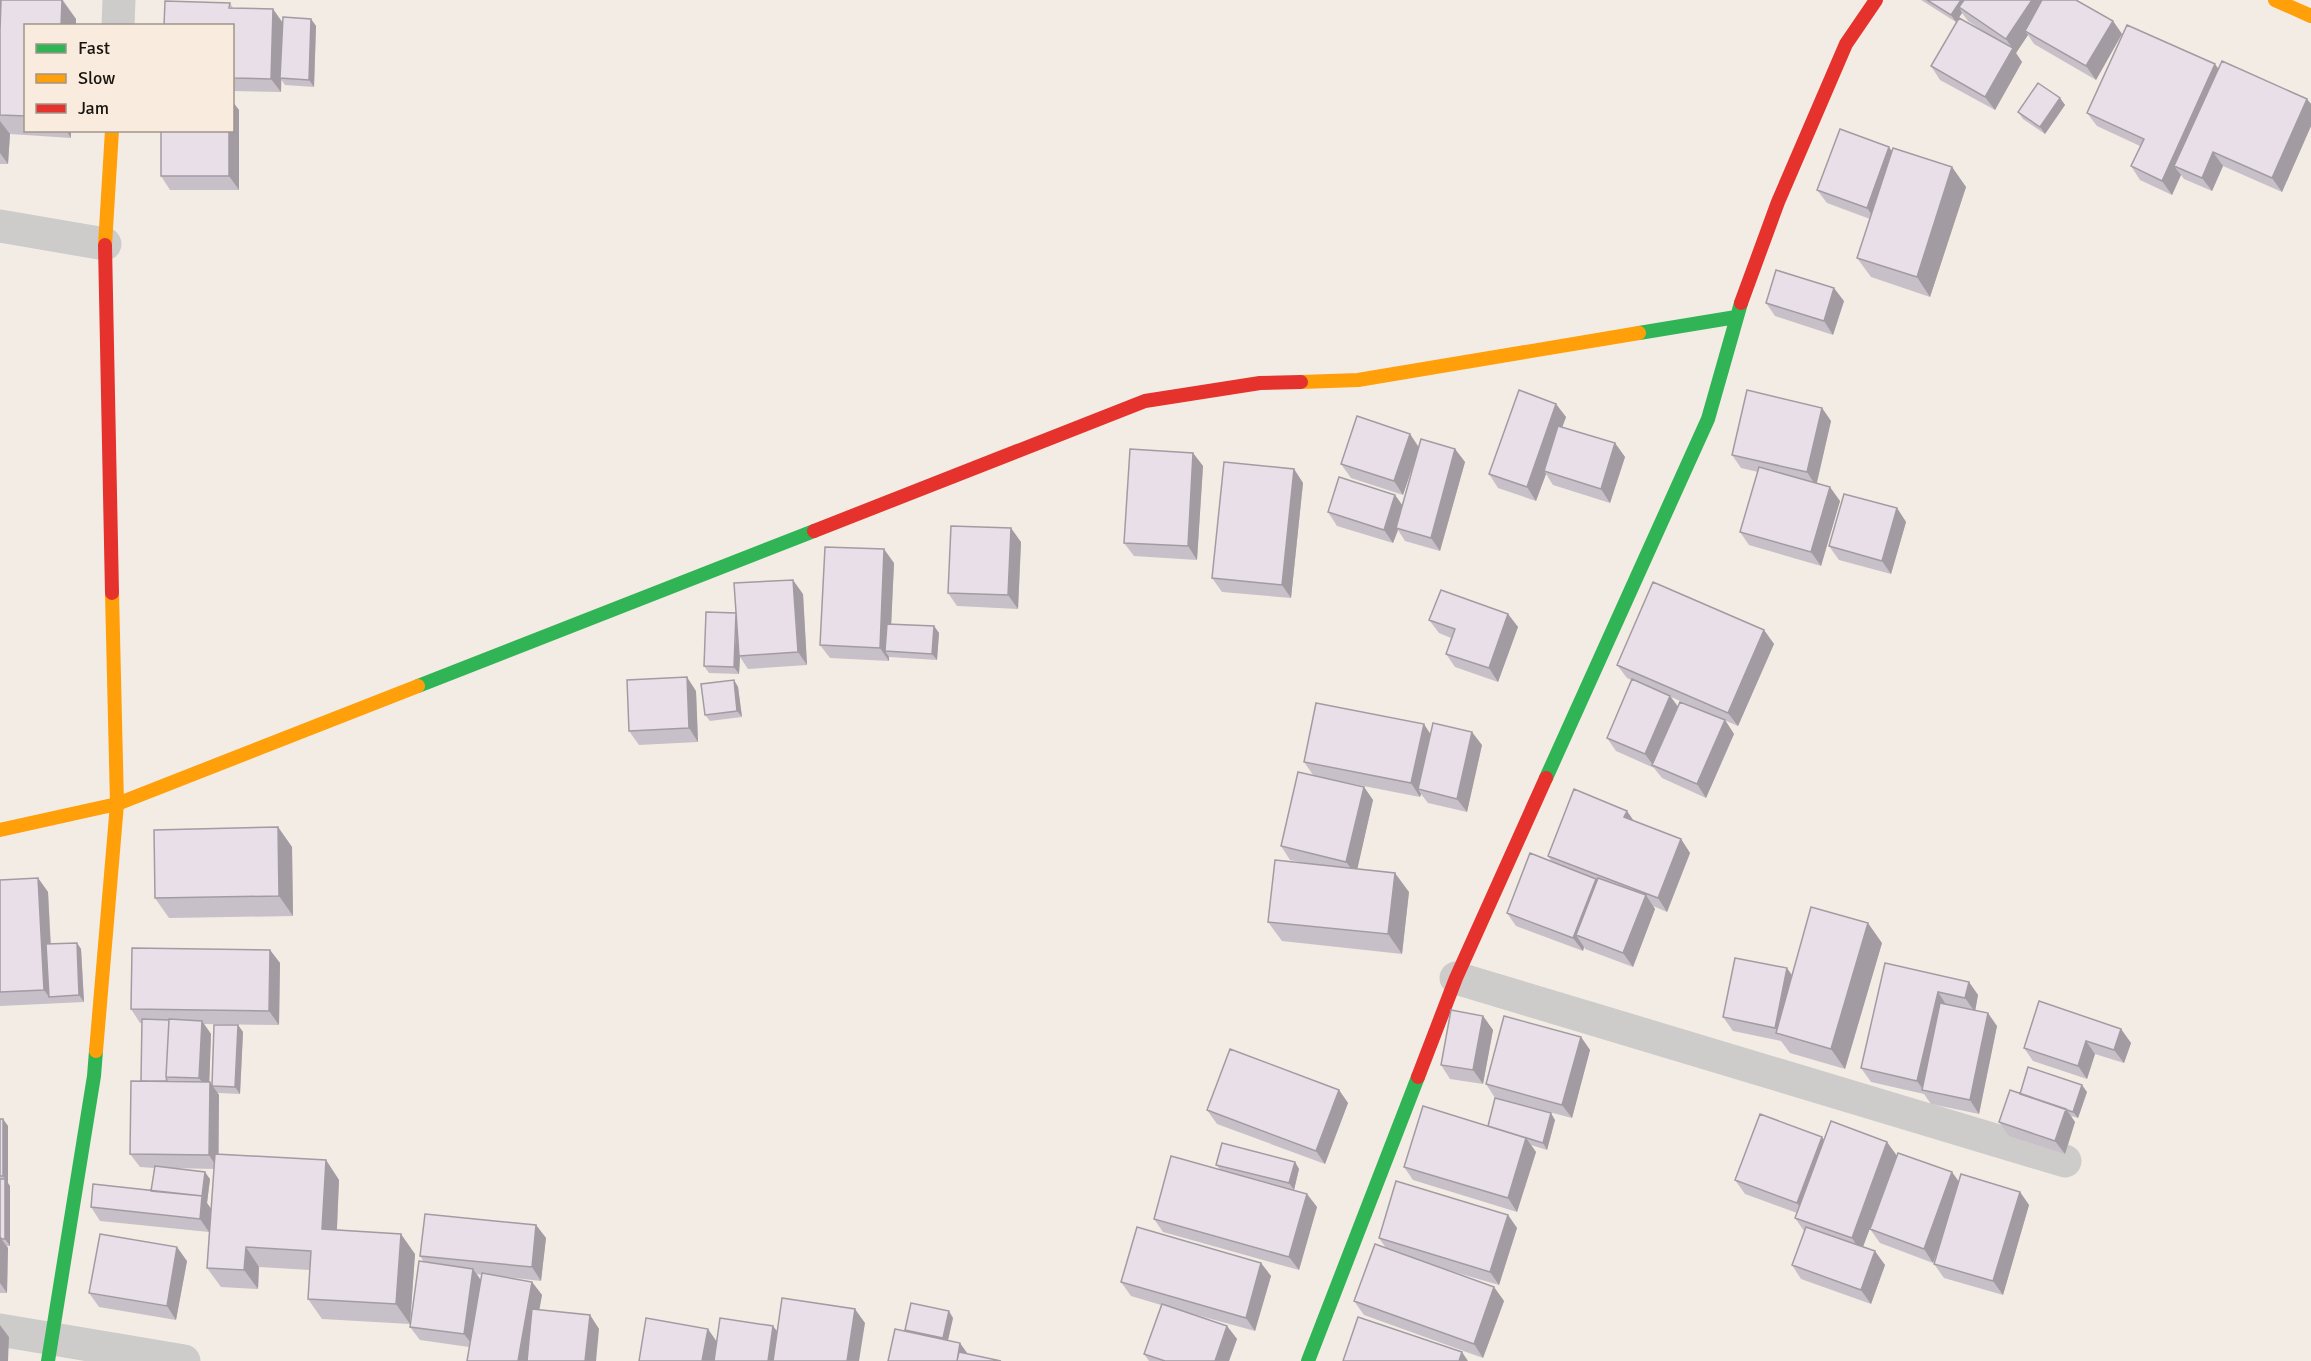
<svg xmlns="http://www.w3.org/2000/svg" width="2311" height="1361" font-family="Signika,sans-serif">
<style>
.lines{fill:none;stroke-linecap:round;stroke-linejoin:round}
.street{stroke:#cdccca;stroke-width:33}
.fast{stroke:#30b455;stroke-width:14}
.slow{stroke:#ff9f0a;stroke-width:14}
.jam{stroke:#e5322d;stroke-width:14}
.wall{fill:#c8c0c8;fill-rule:evenodd}
.shaded-wall{fill:#a29ca2}
.building{fill:#e8dfe8;stroke:#a29ca2;stroke-width:1.5}
</style>
<rect width="100%" height="100%" fill="#f3ece4"/>
<g class="lines">
<path class="street" d="M118,26L119,0
M0,226L105,244
M1456,978L2065,1161
M0,1330L184,1361"/>
<path class="fast" d="M1639,333L1736,317
M418,686L814,531
M1546,778L1708,419L1741,303
M48,1361L94,1076L96,1051
M1308,1361L1418,1077"/>
<path class="slow" d="M2275,0L2311,16
M105,245L112,130
M1301,382L1358,380L1639,333
M0,830L117,804L418,686
M96,1051L117,804L112,593"/>
<path class="jam" d="M105,245L112,593
M1741,303L1778,202L1846,44L1876,0
M814,531L1145,401L1260,383L1301,382
M1418,1077L1456,978L1546,778"/>
</g>
<path class="wall" d="M0,0H63L76,19L26,26V130H71V138L10,134L8,164H0Z
M1921,0H2076L2113,21L2122,34L2096,80L2034,44L2028,35L2016,53L2022,62L1995,110L1940,80L1931,66L1989,35L1968,21L1962,13L1956,22Z
M230,3L233,8L283,23L311,19L316,26L314,87L285,85L281,79V92L232,91V26Z
M2218,69L2307,99L2311,104V126L2282,192L2223,166L2212,191L2184,179L2181,175L2172,195L2140,180L2131,166L2140,146L2097,126L2087,113Z
M2060,98L2065,105L2045,134L2023,119L2018,112Z
M232,101L239,110V190H170L161,176L232,130Z
M1892,151L1952,167L1966,187L1930,297L1871,277L1857,258L1870,219L1827,203L1817,190Z
M1844,301L1833,335L1775,316L1766,303Z
M1556,404L1566,417L1562,427L1615,443L1625,457L1610,503L1553,485L1546,474L1536,501L1498,488L1489,474Z
M1822,408L1831,421L1817,483L1840,501L1821,566L1749,545L1740,532L1758,472L1741,468L1732,455Z
M1410,434L1419,447L1455,449L1465,462L1440,551L1405,541L1398,530L1393,543L1337,526L1328,512L1395,495L1402,505L1415,459L1403,495L1351,478L1341,464Z
M1193,453L1203,466L1197,560L1134,556L1124,543Z
M1294,469L1303,483L1291,598L1222,592L1212,578Z
M1897,508L1906,522L1891,574L1839,560L1829,546Z
M1021,542L1018,609L957,606L948,593Z
M894,563L891,624L934,626L939,633L937,660L889,657V661L830,658L820,645Z
M803,594L807,665L748,669L740,657L739,674L709,673L704,666Z
M1508,614L1518,627L1498,682L1455,667L1446,654L1451,638L1439,633L1429,620Z
M1764,630L1774,644L1738,726L1671,697L1678,706L1725,720L1734,734L1706,798L1662,778L1654,768L1616,751L1607,738L1631,680L1627,678L1617,665Z
M734,680L738,687L742,717L710,721L705,715Z
M696,691L698,742L639,745L629,731Z
M1431,735L1482,745L1467,812L1428,803L1421,794L1420,797L1338,781L1364,787L1373,800L1357,869L1409,892L1402,954L1282,941L1268,922L1304,863L1290,860L1281,846L1313,775L1304,762Z
M278,827L292,847L293,916L169,918L155,898Z
M1681,839L1690,853L1667,912L1653,906L1655,909L1633,967L1585,949L1584,947L1583,951L1516,926L1507,913L1552,862L1548,856Z
M38,878L48,892L51,944L77,943L81,949L84,1002L0,1006V880Z
M1882,943L1845,1069L1790,1053L1781,1041L1733,1031L1723,1017L1792,975Z
M270,950L280,963L279,1025L204,1024L211,1034L209,1082L212,1085L238,1025L243,1032L240,1094L218,1093L219,1095V1154L326,1160L339,1180L337,1230L415,1254L410,1324L322,1319L308,1299L310,1270L259,1267L258,1289L221,1287L207,1268L209,1232L100,1221L91,1207L151,1191L154,1168L140,1167L130,1154L141,1081L142,1023H140L131,1009ZM171,1168L214,1169L211,1209L207,1203L210,1179Z
M1885,963L1969,982L1978,995L1975,1010L1997,1026L1979,1114L1931,1104L1924,1094L1871,1082L1861,1068Z
M1483,1016L1493,1030L1483,1084L1450,1079L1441,1065Z
M2121,1029L2131,1043L2124,1063L2095,1054L2087,1079L2033,1061L2024,1048Z
M1581,1037L1590,1050L1572,1118L1495,1098L1486,1084Z
M1339,1090L1348,1103L1325,1164L1217,1124L1207,1110Z
M2087,1092L2078,1118L2071,1116L2075,1122L2065,1154L2009,1136L1999,1122L2020,1094Z
M0,1119H3L8,1126V1183L10,1186V1246H7L8,1248L7,1293H0Z
M1555,1120L1547,1150L1531,1145L1536,1152L1517,1212L1413,1180L1404,1167L1488,1126Z
M1822,1137L1824,1140L1887,1142L1897,1156L1863,1247L1885,1265L1871,1304L1801,1279L1792,1265L1804,1231L1795,1218L1797,1213L1745,1194L1735,1180Z
M1295,1162L1299,1169L1294,1190L1307,1194L1317,1207L1299,1270L1163,1232L1154,1219L1220,1169L1216,1165Z
M1959,1182L2020,1192L2029,1205L2003,1295L1944,1278L1934,1264L1941,1242L1933,1263L1880,1243L1870,1229Z
M1508,1215L1517,1228L1499,1285L1437,1267L1494,1287L1504,1301L1483,1358L1364,1315L1354,1301L1386,1248L1379,1238Z
M536,1225L546,1238L541,1281L505,1277L532,1282L542,1295L539,1310L590,1315L599,1329L469,1347L420,1340L410,1327L424,1262L420,1256ZM477,1274L482,1275L481,1280Z
M187,1261L176,1320L99,1307L89,1293Z
M1261,1263L1271,1276L1255,1331L1182,1311L1227,1326L1237,1339L1229,1361H1149L1144,1354L1161,1305L1131,1296L1121,1282Z
M953,1318L948,1341L888,1361L906,1331Z"/>
<path class="shaded-wall" d="M62,0L76,19V26H61Z
M1961,0H1971L1959,7L1962,13L1956,22L1951,15Z
M2032,0H2048L2025,31L2028,35L2016,53L2022,62L1995,110L1985,97L2013,49L2006,39Z
M273,9L283,23L281,92L271,79Z
M311,19L316,26L314,87L309,80Z
M2113,21L2122,34L2096,80L2086,66Z
M2215,64L2225,78L2174,166L2181,175L2172,195L2162,181Z
M2060,98L2065,105L2045,134L2040,127Z
M2307,99L2311,104V126L2282,192L2272,178Z
M232,101L239,110V190L229,176V130H232Z
M0,121L10,134L8,164L0,153Z
M66,130H71V138Z
M1889,147L1898,160L1876,221L1867,208Z
M2213,152L2223,166L2212,191L2202,178Z
M1952,167L1966,187L1930,297L1917,277Z
M1834,288L1844,301L1833,335L1824,321Z
M1556,404L1566,417L1546,472L1544,471L1546,474L1536,501L1527,487Z
M1822,408L1831,421L1816,486L1807,472Z
M1410,434L1419,448L1403,495L1394,481Z
M1615,443L1625,457L1610,503L1601,489Z
M1455,449L1465,462L1440,551L1431,538Z
M1193,453L1203,466L1197,560L1188,546Z
M1294,469L1303,483L1291,598L1282,585Z
M1830,487L1840,501L1821,566L1811,552Z
M1395,495L1405,509L1396,528L1398,530L1393,543L1384,530Z
M1897,508L1906,522L1891,574L1882,561Z
M1011,528L1021,542L1018,609L1008,595Z
M884,549L894,563L890,651H885L889,657V661L880,648Z
M793,580L803,594L807,665L798,652Z
M737,613L739,656L740,657L739,674L734,667Z
M1508,614L1518,627L1498,682L1489,668Z
M934,626L939,633L937,660L932,654Z
M1764,630L1774,644L1738,726L1728,713Z
M687,677L696,691L698,742L689,728Z
M734,680L738,687L742,717L737,711Z
M1670,696L1680,710L1653,765L1645,754Z
M1725,720L1734,734L1706,798L1697,784Z
M1424,724L1433,738L1418,789L1421,794L1420,797L1411,783Z
M1472,732L1482,745L1467,812L1457,799Z
M1364,787L1373,800L1356,875L1346,862Z
M1627,811L1636,824L1624,817Z
M278,827L292,847L293,916L279,896Z
M1681,839L1690,853L1667,912L1658,898Z
M1395,873L1409,892L1402,954L1388,934Z
M38,878L48,892L53,997H49L44,990Z
M1596,879L1606,892L1576,935L1584,947L1583,951L1573,938Z
M1646,895L1655,909L1633,967L1623,953Z
M1868,923L1882,943L1845,1069L1831,1049Z
M77,943L81,949L84,1002L79,995Z
M270,950L280,963L279,1025L269,1011Z
M1787,968L1796,981L1779,1034L1775,1028Z
M1969,982L1978,995L1975,1012L1965,998Z
M1938,992L1947,1006L1924,1091L1917,1081Z
M1988,1013L1997,1026L1979,1114L1970,1100Z
M1483,1016L1493,1030L1483,1084L1473,1070Z
M202,1021L211,1034L209,1092L199,1078Z
M238,1025L243,1032L240,1094L235,1087Z
M2121,1029L2131,1043L2124,1063L2114,1050Z
M1581,1037L1590,1050L1572,1118L1562,1105Z
M2086,1041L2095,1054L2087,1079L2078,1066Z
M210,1082L219,1095L218,1169L209,1155Z
M2082,1085L2087,1092L2078,1118L2073,1112Z
M1339,1090L1348,1103L1325,1164L1316,1151Z
M2066,1109L2075,1122L2065,1154L2055,1141Z
M1551,1113L1555,1120L1547,1150L1543,1143Z
M3,1119L8,1126V1183L3,1176Z
M1822,1137L1831,1150L1807,1217L1797,1203Z
M1526,1138L1536,1152L1517,1212L1508,1198Z
M1887,1142L1897,1156L1861,1252L1852,1238Z
M326,1160L339,1180L336,1248L322,1229Z
M1295,1162L1299,1169L1294,1190L1289,1183Z
M205,1172L210,1179L207,1203L212,1210L209,1232L200,1219Z
M1952,1172L1962,1186L1933,1263L1924,1249Z
M5,1179L10,1186V1246L5,1239Z
M2020,1192L2029,1205L2003,1295L1993,1281Z
M1307,1194L1317,1207L1299,1270L1289,1257Z
M1508,1215L1517,1228L1499,1285L1490,1272Z
M536,1225L546,1238L541,1281L532,1267Z
M401,1234L415,1254L410,1324L396,1304Z
M0,1237L8,1248L7,1293L0,1283Z
M177,1247L187,1261L176,1320L167,1306Z
M246,1247L259,1267L258,1289L244,1270Z
M1875,1251L1885,1265L1871,1304L1861,1290Z
M1261,1263L1271,1276L1255,1331L1246,1318Z
M473,1269L482,1282L474,1347L464,1334Z
M532,1282L542,1295L530,1361H518Z
M1494,1287L1504,1301L1483,1358L1474,1344Z
M855,1309L865,1323L859,1361H847Z
M949,1311L953,1318L947,1344L943,1338Z
M590,1315L599,1329L596,1361H585Z
M0,1325L9,1337L8,1361H0Z
M773,1326L783,1339L780,1361H768Z
M1227,1326L1237,1339L1229,1361H1215Z
M708,1329L717,1342L714,1361H702Z
M960,1343L970,1357L969,1361H957Z
M1462,1352L1468,1361H1459Z"/>
<path class="building" d="M0,0H1L0,31Z
M1,0H62L61,26H26V116L0,115V31Z
M1927,0H1961L1951,15Z
M1964,0H2032L2006,39L1959,7Z
M2042,0H2076L2113,21L2086,66L2025,31Z
M165,1L230,3L229,8L273,9L271,79L232,78V26H164Z
M283,17L311,19L309,80L280,78Z
M1959,18L2013,48L1985,97L1931,66Z
M2127,25L2215,64L2162,181L2131,166L2144,139L2087,113Z
M2222,61L2307,99L2272,178L2213,152L2202,178L2174,166Z
M2038,83L2060,98L2040,127L2018,112Z
M1840,129L1889,147L1867,208L1817,190Z
M161,130H229V176H161Z
M1893,148L1952,167L1917,277L1857,258Z
M1776,270L1834,288L1824,321L1766,303Z
M1519,390L1556,404L1527,487L1489,474Z
M1747,390L1822,408L1807,472L1732,455Z
M1357,416L1410,434L1394,481L1341,464Z
M1558,426L1615,443L1601,489L1544,471Z
M1421,439L1455,449L1431,538L1396,528Z
M1130,449L1193,453L1188,546L1124,543Z
M1224,462L1294,469L1282,585L1212,578Z
M1759,467L1830,487L1811,552L1740,532Z
M1339,477L1395,495L1384,530L1328,512Z
M1844,494L1897,508L1882,561L1829,546Z
M951,526L1011,528L1008,595L948,593Z
M825,547L884,549L880,648L820,645Z
M793,580L798,652L739,656L734,583Z
M1653,582L1764,630L1728,713L1617,665Z
M1441,590L1508,614L1489,668L1446,654L1455,629L1429,620Z
M706,612L736,613L734,667L704,666Z
M887,624L934,626L932,654L885,651Z
M687,677L689,728L629,731L627,680Z
M1632,679L1670,696L1645,754L1607,738Z
M734,680L737,711L705,715L701,684Z
M1680,702L1725,720L1697,784L1652,765Z
M1316,703L1424,724L1411,783L1304,762Z
M1433,723L1472,732L1457,799L1418,789Z
M1298,772L1364,787L1346,862L1281,846Z
M1574,789L1627,811L1624,817L1681,839L1658,898L1548,856Z
M278,827L279,896L155,898L154,830Z
M1530,853L1596,879L1573,938L1507,913Z
M1275,860L1395,873L1388,934L1268,922Z
M38,878L44,990L0,992V880Z
M1598,878L1646,895L1623,953L1576,935Z
M1811,907L1868,923L1831,1049L1776,1033Z
M77,943L79,995L49,997L46,944Z
M132,948L270,950L269,1011L131,1009Z
M1735,958L1787,968L1775,1028L1723,1017Z
M1885,963L1969,982L1965,998L1938,992L1917,1081L1861,1068Z
M2039,1001L2121,1029L2114,1050L2086,1041L2078,1066L2024,1048Z
M1940,1003L1988,1013L1970,1100L1922,1090Z
M1451,1010L1483,1016L1473,1070L1441,1065Z
M1504,1016L1581,1037L1562,1105L1486,1084Z
M142,1019L169,1020L166,1077L167,1081H141Z
M169,1019L202,1021L199,1078L166,1077Z
M214,1025H238L235,1087L213,1086L212,1085Z
M1230,1049L1339,1090L1316,1151L1207,1110Z
M2028,1067L2082,1085L2073,1112L2020,1094Z
M131,1081L210,1082L209,1155L130,1154Z
M2010,1090L2066,1109L2055,1141L1999,1122Z
M1495,1098L1551,1113L1543,1143L1488,1126Z
M1423,1106L1526,1138L1508,1198L1404,1167Z
M1760,1114L1822,1137L1797,1203L1735,1180Z
M0,1119H3V1176H0Z
M1831,1121L1887,1142L1852,1238L1795,1218Z
M1222,1143L1295,1162L1289,1183L1216,1165Z
M1898,1153L1952,1172L1924,1249L1870,1229Z
M215,1154L326,1160L322,1229L401,1234L396,1304L308,1299L311,1251L246,1247L244,1270L207,1268Z
M1171,1156L1307,1194L1289,1257L1154,1219Z
M155,1166L205,1172L202,1196L151,1191Z
M1961,1174L2020,1192L1993,1281L1934,1264Z
M0,1179H5V1239H2L0,1237Z
M1396,1181L1508,1215L1490,1272L1379,1238Z
M93,1184L202,1196L200,1219L91,1207Z
M425,1214L536,1225L532,1267L420,1256Z
M1137,1227L1261,1263L1246,1318L1121,1282Z
M1806,1227L1875,1251L1861,1290L1792,1265Z
M100,1234L177,1247L167,1306L89,1293Z
M1375,1244L1494,1287L1474,1344L1354,1301Z
M419,1261L473,1269L464,1334L410,1327Z
M482,1273L532,1282L518,1361H467Z
M782,1298L855,1309L847,1361H773Z
M911,1303L949,1311L943,1338L905,1330Z
M1162,1304L1227,1326L1215,1361H1165L1144,1354Z
M532,1309L590,1315L585,1361H527Z
M1358,1317L1462,1352L1459,1361H1343Z
M646,1318L708,1329L702,1361H639Z
M720,1318L773,1326L768,1361H714Z
M895,1329L960,1343L957,1361H888Z
M959,1352L1001,1361H957Z"/>
<rect x="24" y="24" width="210" height="108" fill="#f9ecde" stroke="#9f968b" stroke-width="1.5"/>
<rect x="36" y="44" width="30" height="9" fill="#30b455" stroke="#9f968b" stroke-width="1.5"/>
<text x="78" y="54" font-size="18" fill="#18140f">Fast</text>
<rect x="36" y="74" width="30" height="9" fill="#ff9f0a" stroke="#9f968b" stroke-width="1.5"/>
<text x="78" y="84" font-size="18" fill="#18140f">Slow</text>
<rect x="36" y="104" width="30" height="9" fill="#e5322d" stroke="#9f968b" stroke-width="1.5"/>
<text x="78" y="114" font-size="18" fill="#18140f">Jam</text>
</svg>
